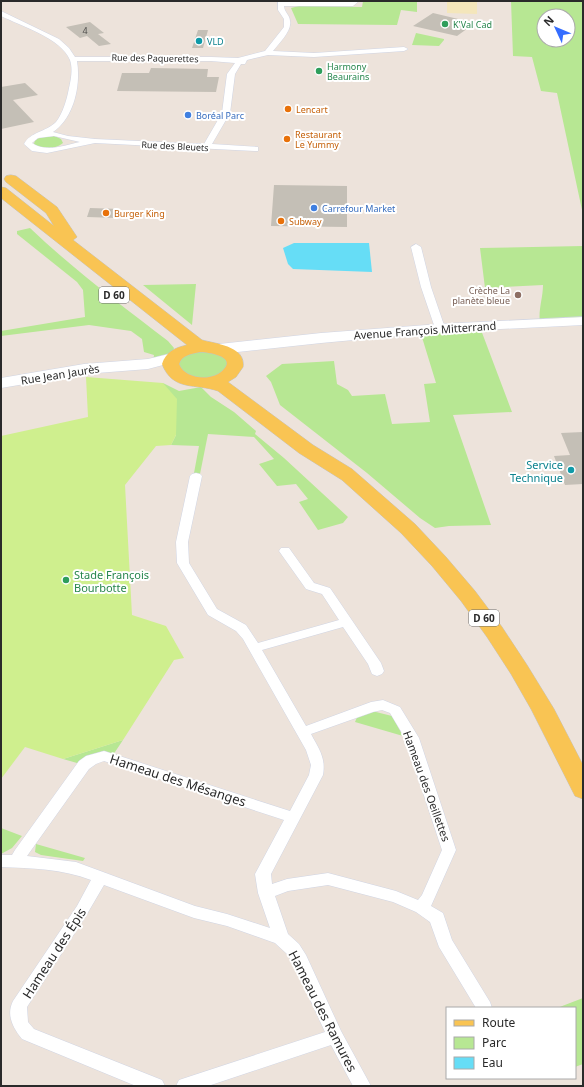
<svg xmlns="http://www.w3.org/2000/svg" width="584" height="1087" font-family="'Noto Sans',sans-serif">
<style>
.green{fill:#b7e793;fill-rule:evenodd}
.sand{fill:#f4e6bb}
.pitch{fill:#cfef8e}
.water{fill:#66ddf6}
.building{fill:#c4bfb6}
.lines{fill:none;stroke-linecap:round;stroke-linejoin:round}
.minor-casing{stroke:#d0d5e4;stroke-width:1}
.secondary-casing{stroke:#d0d5e4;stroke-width:1}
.primary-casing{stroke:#c3c3c3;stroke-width:1}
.minor{fill:#fff;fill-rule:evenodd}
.secondary{fill:#fff;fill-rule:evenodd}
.primary{fill:#f9c453;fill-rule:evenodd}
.leisure-dot{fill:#2e9e5b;stroke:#fff;stroke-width:1.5}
.culture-dot{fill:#0f9aa8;stroke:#fff;stroke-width:1.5}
.food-dot{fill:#e8710a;stroke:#fff;stroke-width:1.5}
.shop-dot{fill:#3f7fe0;stroke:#fff;stroke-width:1.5}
.education-dot{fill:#8d6e63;stroke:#fff;stroke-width:1.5}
.labels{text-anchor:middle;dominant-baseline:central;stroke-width:4;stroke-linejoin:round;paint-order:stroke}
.far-leisure-label{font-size:9px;fill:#27864d;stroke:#fff;text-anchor:start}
.number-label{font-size:9px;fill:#504f4d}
.far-culture-label{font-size:9px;fill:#0d838f;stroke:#fff;text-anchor:start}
.far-street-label{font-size:9px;fill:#2a2a2a;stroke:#fff}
.far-food-label{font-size:9px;fill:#c56008;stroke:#fff;text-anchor:start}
.far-shop-label{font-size:9px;fill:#366cbe;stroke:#fff;text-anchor:start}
.far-education-label{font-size:9px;fill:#785e54;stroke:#fff;text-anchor:end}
.shield{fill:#fff;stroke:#6a6a6a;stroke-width:1}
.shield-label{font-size:10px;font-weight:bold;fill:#2a2a2a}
.street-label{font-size:11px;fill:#2a2a2a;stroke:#fff}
.culture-label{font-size:11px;fill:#0d838f;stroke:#fff;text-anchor:end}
.leisure-label{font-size:11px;fill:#27864d;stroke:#fff;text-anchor:start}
.near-street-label{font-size:13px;fill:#2a2a2a;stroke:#fff}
</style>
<rect width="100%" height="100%" fill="#ede3db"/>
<path class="green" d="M363,1H417V12L401,10L397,25L298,24L291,8L299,6L362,7Z
M511,1H583V210H582L557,93L541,91L532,57L513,56ZM544,16H568V40H544Z
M416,33L444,39V40L439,46L412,45Z
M55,136L61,139L63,143C55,150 45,148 35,146L34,144L35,140L42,137Z
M30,228C73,269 121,305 168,341L174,348L172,353L153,361L154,355L144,352L142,339L131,331L89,325L1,336V331L85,317L83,290L77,282L17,234V231Z
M583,246V321L540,323C538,310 543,298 543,285L485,288L480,248Z
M196,284L192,325L143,285Z
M481,330L512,412L453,415L491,525L449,526L435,528L420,518L367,473L280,405L271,382L266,376L282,364L334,361L337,384L348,390L352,396L385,394L392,424L430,422L424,384L436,383L421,334Z
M196,351H211L227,359L228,368L213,378H190L177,368C180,356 185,355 196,351Z
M163,383L179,391L201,387L211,397L234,412L256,431L255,434L284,458L348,517L343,523L318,530L299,502L308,499L296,484L277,486L259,464L274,459L254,437L208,434L200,474L194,473L199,446L171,445L176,435Z
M372,711L392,716L403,736L355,722L358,715Z
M123,740L111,758L84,765L63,759Z
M1,828L22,836L12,848L1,854Z
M36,844L85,858L83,861L41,855L35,852Z
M583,998V1064L575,1067V1008H557Z"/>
<path class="sand" d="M447,1H477V14L447,13Z"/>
<path class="pitch" d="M86,377L163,383L177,399L176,435L171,445L156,446L125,485L132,615L166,626L184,658L174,660L123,740L63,759L25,747L1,779V436L88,417Z"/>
<path class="water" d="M294,243H369L372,272L293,269L288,264L283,248Z"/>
<path class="building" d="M433,13L475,23L457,36L413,26Z
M90,22L104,33L98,34L111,44L99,46L87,36L80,38L66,27Z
M198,30H208L203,48H192Z
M151,68L208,69L207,77H219L216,92L117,91L122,73H149Z
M25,83L38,95L13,100L34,122L1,129V87Z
M274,185L347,186V227L271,226Z
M90,208L120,209L117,218L87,217Z
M583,432V484L565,485L554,456L570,455L561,433Z"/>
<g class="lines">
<g class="minor-casing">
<path id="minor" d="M278,1H359L353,6H284C284,12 290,15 290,21C292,31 279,43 273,51L314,53L404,47L408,49L404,51L314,57L268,55L247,60L245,64H241L235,74L230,113L212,144L258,147V151H255L95,143L47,153L32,151L24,144C30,132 46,132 56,122C63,113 67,99 69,88C71,79 73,69 70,60C61,38 21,26 1,16V11L59,39L69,48L75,57H211L238,58L265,51L284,27V19L278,10ZM77,61H211L235,63L227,74L222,113L204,144L95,139L68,136L53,132C74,118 81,85 77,61ZM54,136L80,142C65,145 46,153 32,143L38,138Z
M416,244L421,247L431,287L445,328L444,330L440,331L435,328L421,287L411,247Z
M196,473L200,474L202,476L188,542L189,563L217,609L246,625L258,643L339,620L322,594L306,589L279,551L281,548H289L314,583L330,588L381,663L384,671L382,674L377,676L372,674L368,664L343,627L262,650L306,726L371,702L383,700L400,707L419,738L456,850L431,906L443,913L452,940L490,1002L492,1008H476L439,947L430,922L416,912L393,902L328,885L288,891L275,896L288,934L299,944L306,955L341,1031L371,1086H353L331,1045L208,1086H176L179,1080L185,1078L325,1032L294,964L287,954L275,943L227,926L194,918L104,885L87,914L27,1007L28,1022L34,1029L162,1080L165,1086H136L22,1039C13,1028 6,1015 13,1001L77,906L91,880C62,869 32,868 1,867V855H12L15,850L79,761L86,756L104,751L290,811L309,775L311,765L306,750L243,639L236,631L208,615L177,563L176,542L190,476L192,474ZM382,710L390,713L405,738L442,850L422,895L418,900L396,891L328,873L287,879L272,884L271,874L323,775C326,758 319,749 311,734L373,712ZM104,761L284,820L255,874L258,893L270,928L227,914L195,906L76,862L27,856L89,769L96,764Z"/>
</g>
<g class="secondary-casing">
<path id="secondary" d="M583,317V325L440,332L321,343L219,354L214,352L211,349L214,346L219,344L321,333L440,324Z
M173,353L178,355L181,358L178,361L148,369L84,374L1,388V378L84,364L148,359Z"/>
</g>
<g class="primary-casing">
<path id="primary" d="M11,175L16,176L57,207L77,237L73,240L202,340C216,344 246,346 243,367L236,377L228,382L313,445L352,469L415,524L446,557L475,591L502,627L527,665L554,709L583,765V799L575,796L531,709L511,674L487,637L461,601L432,566L401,533L342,480L299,453L218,391C196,383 173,392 162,364C166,352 174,348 187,345L1,198V187L6,188L54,226L46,213L6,182L4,179L6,176ZM200,352C207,352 236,356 224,369C214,382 185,380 179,364C182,355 191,354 200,352Z"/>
</g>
<use href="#minor" class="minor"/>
<use href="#secondary" class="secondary"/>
<use href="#primary" class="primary"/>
</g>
<g class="leisure-dot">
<circle cx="445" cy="24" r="4"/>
<circle cx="319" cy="71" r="4"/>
<circle cx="66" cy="580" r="4"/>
</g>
<g class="culture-dot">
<circle cx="199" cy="41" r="4"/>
<circle cx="571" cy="470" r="4"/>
</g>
<g class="food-dot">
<circle cx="288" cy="109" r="4"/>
<circle cx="287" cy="139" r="4"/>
<circle cx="106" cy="213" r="4"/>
<circle cx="281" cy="221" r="4"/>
</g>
<g class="shop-dot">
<circle cx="188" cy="115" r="4"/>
<circle cx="314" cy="208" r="4"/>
</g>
<circle class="education-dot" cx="518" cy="295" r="4"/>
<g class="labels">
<g class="far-leisure-label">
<text x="453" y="24">K'Val Cad</text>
<text x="327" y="66">Harmony<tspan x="327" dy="10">Beaurains</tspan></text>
</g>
<g class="number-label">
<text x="85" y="30">4</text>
</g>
<g class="far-culture-label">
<text x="207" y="41">VLD</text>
</g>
<g class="far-street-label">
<text transform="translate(155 58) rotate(1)">Rue des Paquerettes</text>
<text transform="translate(175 146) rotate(3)">Rue des Bleuets</text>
</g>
<g class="far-food-label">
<text x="296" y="109">Lencart</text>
<text x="295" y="134">Restaurant<tspan x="295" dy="10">Le Yummy</tspan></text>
<text x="114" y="213">Burger King</text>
<text x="289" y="221">Subway</text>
</g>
<g class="far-shop-label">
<text x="196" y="115">Boréal Parc</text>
<text x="322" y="208">Carrefour Market</text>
</g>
<g class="far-education-label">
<text x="510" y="290">Crèche La<tspan x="510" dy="10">planète bleue</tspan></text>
</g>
<g class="shield">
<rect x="99" y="287" width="30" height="16" rx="3"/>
<rect x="469" y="610" width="30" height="16" rx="3"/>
</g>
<g class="shield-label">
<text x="114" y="295">D 60</text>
<text x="484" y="618">D 60</text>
</g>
<g class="street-label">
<text transform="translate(425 330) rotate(-4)">Avenue François Mitterrand</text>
<text transform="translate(60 374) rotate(-9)">Rue Jean Jaurès</text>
<text transform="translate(427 786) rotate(70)">Hameau des Oeillettes</text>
</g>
<g class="culture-label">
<text x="563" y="464">Service<tspan x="563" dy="13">Technique</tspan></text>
</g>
<g class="leisure-label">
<text x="74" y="574">Stade François<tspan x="74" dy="13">Bourbotte</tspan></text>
</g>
<g class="near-street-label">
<text transform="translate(178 780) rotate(18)">Hameau des Mésanges</text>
<text transform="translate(54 953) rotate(-57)">Hameau des Épis</text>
<text transform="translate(323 1011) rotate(63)">Hameau des Ramures</text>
</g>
</g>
<rect width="584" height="1087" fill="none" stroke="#2a2a2a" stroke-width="4"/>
<rect x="446" y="1007" width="130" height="72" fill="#ffffff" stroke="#aaaaaa"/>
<rect x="454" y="1020" width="20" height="6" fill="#f9c453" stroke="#aaaaaa"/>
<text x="482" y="1027" font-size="12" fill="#2a2a2a">Route</text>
<rect x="454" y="1037" width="20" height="12" fill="#b7e793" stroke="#aaaaaa"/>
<text x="482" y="1047" font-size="12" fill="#2a2a2a">Parc</text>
<rect x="454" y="1057" width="20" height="12" fill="#66ddf6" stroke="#aaaaaa"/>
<text x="482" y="1067" font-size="12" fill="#2a2a2a">Eau</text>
<g transform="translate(556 28) rotate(314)"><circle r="19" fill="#ffffff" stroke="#aaaaaa"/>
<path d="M0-3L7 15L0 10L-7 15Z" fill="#356dff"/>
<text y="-6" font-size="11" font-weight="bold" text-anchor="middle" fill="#2a2a2a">N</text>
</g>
</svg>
